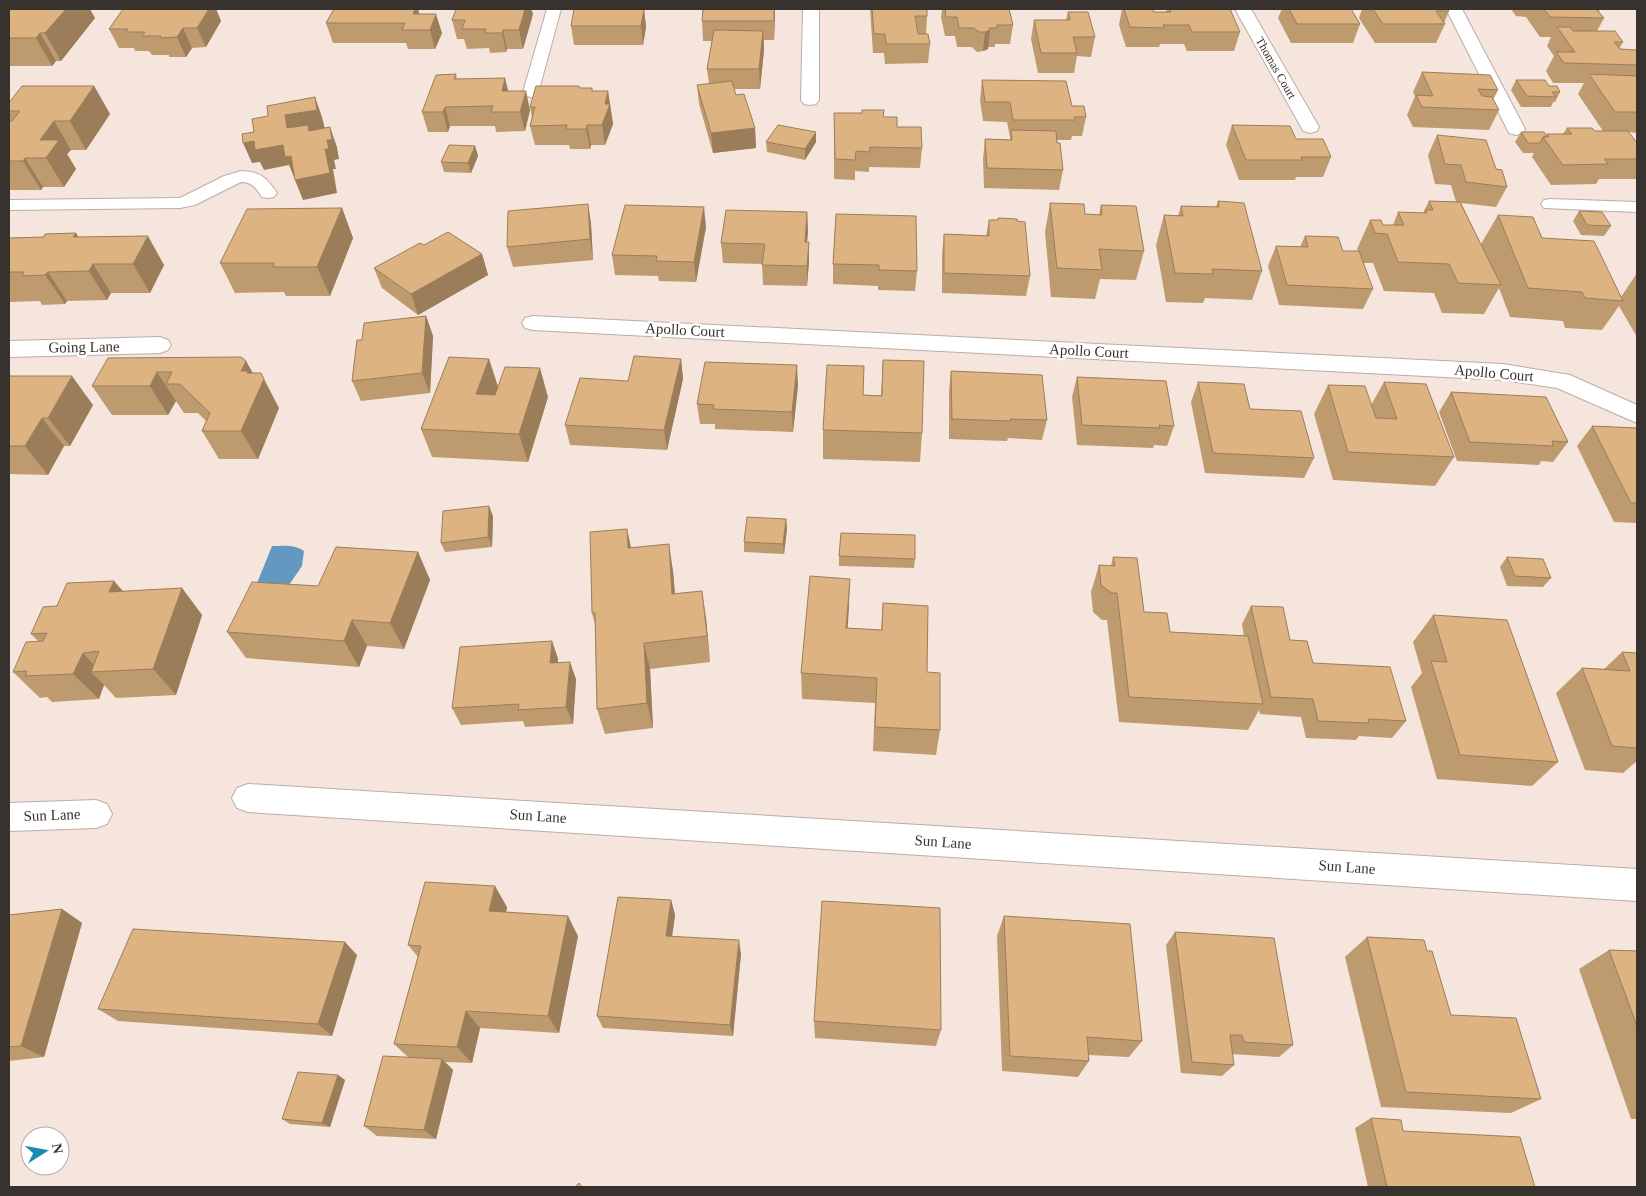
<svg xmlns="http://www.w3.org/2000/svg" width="1646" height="1196" font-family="'Times New Roman',serif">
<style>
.water{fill:#6598c1}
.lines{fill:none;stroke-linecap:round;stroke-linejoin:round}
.service-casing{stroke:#bbada5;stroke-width:2}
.minor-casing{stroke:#bbada5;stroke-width:2}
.service{fill:#fff;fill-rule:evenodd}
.minor{fill:#fff;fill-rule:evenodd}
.wall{fill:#be9a6f}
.shaded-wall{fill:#9b7d5a}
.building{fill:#ddb381;stroke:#9b7d5a}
.labels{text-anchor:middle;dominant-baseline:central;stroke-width:5;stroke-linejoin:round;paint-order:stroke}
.far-street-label{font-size:12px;fill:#38322f;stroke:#fff}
.street-label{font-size:15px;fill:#38322f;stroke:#fff}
</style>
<rect width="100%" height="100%" fill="#f5e5dd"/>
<path class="water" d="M272,546C284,546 294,544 304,551L302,566L289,585L249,603Z"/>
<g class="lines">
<g class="service-casing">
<path id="service" d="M547,9H561L539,90L568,101L570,104L568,107L562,109L525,95L523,92Z
M241,171C261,172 266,177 277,193L274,197L268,198L262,197C256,188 252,182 241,182L195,205L180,208L9,210V200L180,198L224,176Z
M1550,199L1637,202V212L1544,208L1541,204L1544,200Z"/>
</g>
<g class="minor-casing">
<path id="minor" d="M803,9H819V100L816,104L810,105L804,104L801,100Z
M1235,9H1251L1319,127L1317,131L1310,133L1303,131L1301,127Z
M1446,9H1462L1525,129L1523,133L1516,135L1509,133L1507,129Z
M533,316L1503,364L1570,375L1637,405V423L1557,388L1503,380L533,330L525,328L522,323L525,318Z
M160,337L168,340L171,345L168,350L160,353L9,357V341Z
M248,784L1637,869V901L248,812L237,808L232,798L237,788Z
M96,800L107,804L112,814L107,824L96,828L9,831V803Z"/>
</g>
<use href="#service" class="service"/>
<use href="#minor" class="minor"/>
</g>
<path class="wall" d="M9,9L95,18L61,61H56L52,66H9Z
M123,9H216L221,21L206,47L192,48L186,57H169V55H152L149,51H135L134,48H119L109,29Z
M418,9L419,14L442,33L435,49H408L406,43H333L326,23Z
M456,9H531L533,14L523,49H507L506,52L490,53L489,48L467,49L464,39H457L452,20Z
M644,9L646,27L643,45H574L571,26Z
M703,9H775L774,40H764V50L760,89H734L736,95L755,128L756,148L713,153L699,104L697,85L709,84L707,69L712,41H703L702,21Z
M870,9H927V16L926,34L930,44L928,63L885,64L884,53H873Z
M942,9H1009L1013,25L1010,44H995V47H988V49L983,51L977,52L972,47H957L955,36H945L941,17Z
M1122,9H1153L1154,12H1166L1167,9H1230L1240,32L1234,51H1187L1184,44H1160L1159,47H1126L1119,25Z
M1282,9H1351L1360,24L1353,43H1291L1278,18Z
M1362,9H1447L1449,11L1444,23L1445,24L1436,43H1375L1359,18Z
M1511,9H1600L1599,12L1604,18L1597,31L1623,42L1619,49H1620L1637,50V133L1629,132L1637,143V179H1599L1596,184L1551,185L1532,157L1534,153H1523L1515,142L1521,132L1546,135L1547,134H1563L1567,128L1595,131H1603L1578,94L1584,83H1553L1546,71L1554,56L1547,46L1551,37H1540L1526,17L1516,16Z
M1068,12L1095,37L1091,57L1077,56L1074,73H1038L1031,39L1034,20H1066Z
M1422,72L1498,90L1493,100L1499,110L1489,130L1413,127L1407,115L1415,96L1413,92Z
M456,74L457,79L508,91L530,110L525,131L496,132L495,126H450L448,132H428L422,112Z
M982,80L1072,106L1086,117L1082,136H1072L1071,140H1057L1063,170L1059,190L984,188L983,159L985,139L1010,140V137L1007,122L983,121L980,100Z
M1516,80L1549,86L1560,92L1555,102H1553L1551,107H1521L1511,90Z
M94,86L110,114L86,150H71L67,154L76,169L64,187H43L41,190H9V103Z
M579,88L593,91H608L613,124L605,145H591L590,149H570L569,145H535L530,126L532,118L530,107Z
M834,113L883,117L897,127L922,148L920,168L869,167V172L855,171V180L834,179Z
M1232,125L1296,139L1331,157L1323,177H1296L1295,180H1239L1226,145Z
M816,132V142L805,160L767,152L766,142Z
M1437,135L1496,169L1507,187L1496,207L1461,203L1484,251L1481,244L1498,215L1542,238L1621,297L1637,273V337L1619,306L1602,330L1565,328L1563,321L1510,317L1499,288L1484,314L1442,313L1434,293L1384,291L1373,263H1363L1373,289L1363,309L1279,305L1268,266L1276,246L1300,247L1305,236L1343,251H1358L1357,249L1370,220L1383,225H1393L1398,212L1423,213L1429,201L1456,202L1451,185L1435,184L1428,155Z
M475,146L478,156L471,173L444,172L441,162Z
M1218,201L1262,271L1252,300L1205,298L1203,303L1166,302L1156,245L1164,215L1178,216L1181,206L1216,207Z
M1050,203L1085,214L1099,215L1101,205L1144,251L1136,280L1100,279L1095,299L1051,297L1045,232Z
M588,204L591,224L593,260L513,267L507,247Z
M342,208L353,238L330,296H286L284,292L235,293L220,263Z
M1579,211L1611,226L1604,236L1581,235L1573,221Z
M807,212L808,232L807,242H809V262L807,286L763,285L762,264L723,263L721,243Z
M836,214L917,271L915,291L878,290V286L833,284V264Z
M989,220L1030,276L1026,296L942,293V255L944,234L986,236Z
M706,227L696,282L659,281L658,276L615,275L612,255Z
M76,233L78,237L164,265L150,293H111L107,300L67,301L65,304L42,305L40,301L9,302V238L44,237Z
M424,245L482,254L488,275L418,315L382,288L374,268Z
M426,316L433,336L430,393L361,401L352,381L362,340Z
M108,358L246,361L253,373L279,408L258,459H219L202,431L206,421L198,413H184L176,401L168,415H112L92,386Z
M489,359L498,386L548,397L528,462L432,457L421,429Z
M681,359L683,379L667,450L570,445L565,425L628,381Z
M883,360L922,433L920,462L823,459V430L863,395H881Z
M951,371L1047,420L1042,440L1008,438L1007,441L949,439V391Z
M9,373L11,376L93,405L70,446H64L48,475L9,474Z
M1077,377L1174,426L1167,446L1154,445L1153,448L1077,445L1072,397Z
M1198,382L1250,409L1314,458L1304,478L1205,473L1191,402Z
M1384,382L1454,457L1435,486L1333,480L1314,414L1328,385L1371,405Z
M798,385L793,432L715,429V424H700L697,404Z
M1451,392L1568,442L1553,462L1541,461L1539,465L1457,461L1439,412Z
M1592,426L1637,428V523L1614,522L1577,446Z
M493,516L492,547L445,552L441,543Z
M786,519L787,529L784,554L744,552V542Z
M631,548L673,571L675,594L706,618L710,662L650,669L653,728L605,734L597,709L595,624L592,613Z
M418,552L430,580L404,649L367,646L359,667L246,658L227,632L318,586Z
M839,556L915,559L914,568L839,566Z
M1113,557L1144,612L1170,632L1244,636L1242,624L1251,606L1290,640L1313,663L1406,721L1392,738L1359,736L1356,740L1306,738L1301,717L1260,714L1259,710L1248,730L1119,722L1107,620H1102L1093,612L1091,592L1099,565L1111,566Z
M1507,557L1551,578L1543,587L1507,586L1500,567Z
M114,581L123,591L182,588L202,615L176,695L116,698L104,685L99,699L52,702L47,697L40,698L13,672L38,641L31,634L57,606Z
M883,603L927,672L940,730L936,755L873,751L875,703L802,699L801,673L849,606L847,628L881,630Z
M1433,615L1558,762L1532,786L1437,779L1411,687L1422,673L1413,642Z
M552,641L558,659V662L576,679L573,724L525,727L523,721L461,725L452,708Z
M1622,652L1637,653V761L1623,773L1585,770L1556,693L1582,668L1604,669Z
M671,900L675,915L672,937L741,954L733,1036L603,1028L597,1016Z
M507,907L506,912L578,936L559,1033L480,1028L472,1063L445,1062L453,1070L436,1139L377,1136L364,1126L408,1057L394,1044L418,957L408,945Z
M62,909L82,923L44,1057L9,1061V915Z
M1004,916L1142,1041L1129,1057L1089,1055V1061L1078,1077L1002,1071L997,936Z
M1175,932L1293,1045L1279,1057L1232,1054L1234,1065L1222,1076L1181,1073L1166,945Z
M1367,937L1427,951L1451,1015L1541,1099L1511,1113L1381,1107L1345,957Z
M1609,950L1637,951V1119H1631L1579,969Z
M357,955L332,1036L118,1021L98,1009Z
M814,1021L941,1030L936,1046L815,1038Z
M338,1075L345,1080L330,1127L290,1124L282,1119Z
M1371,1118L1403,1131L1535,1187H1368L1355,1128Z"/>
<path class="shaded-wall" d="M66,9H90L95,18L61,61L45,33Z
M209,9H216L221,21L206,47L197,28Z
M415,9H418L422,24L413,14Z
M525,9H531L533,14L523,49L519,30Z
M644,9L646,27L643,45L641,26Z
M774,9H775V16L774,40Z
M436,14L442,33L435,49L430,30Z
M183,28L192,48L186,57L177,37Z
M503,30L507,49L506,52L502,33Z
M990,30L988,49L983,51L985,32Z
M763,31L764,50L760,89L759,69Z
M40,33L56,61L52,66L36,38Z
M505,78L510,98L502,91Z
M94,86L110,114L86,150L70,121Z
M526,91L530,110L525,131L520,112Z
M608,91L613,124L605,145L602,125Z
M315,97L322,117L325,129L311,132L287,128L285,115Z
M445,107L450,126L448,132L443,112Z
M54,121L71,150L67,154L76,169L64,187L46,158L40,140Z
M587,125L591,145L590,149L586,129Z
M330,127L337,147L339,159L334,160L336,169H333L337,193L303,200L295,180L325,149Z
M755,128L756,148L713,153L711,133Z
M816,132V142L805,160V149Z
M254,141L283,145L291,156L300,176L294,177L289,165L264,170L260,162L252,163L243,143Z
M475,146L478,156L471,173L468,163Z
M25,158L43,187L41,190L23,161Z
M588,204L591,224L593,260L590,239Z
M704,207L706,227L696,282L694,262Z
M342,208L353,238L330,296L317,267Z
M807,212L808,232L805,262V242Z
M76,233L94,263L93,264L111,293L107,300L89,271L73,237Z
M148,236L164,265L150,293L133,264Z
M809,242V262L807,286V266Z
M482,254L488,275L418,315L411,294Z
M48,272L67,301L65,304L45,275Z
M426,316L433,336L430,393L422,373Z
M489,359L498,388L486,423L476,394Z
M681,359L683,379L667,450L664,430Z
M246,361L260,387L264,379L279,408L258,459L241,431V371Z
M797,365L798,385L793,432L792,412Z
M540,368L548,397L528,462L519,434Z
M157,372L176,401L168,415L150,386Z
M72,376L93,405L70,446L48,418Z
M42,418L64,446L48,475L25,446Z
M489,506L493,516L492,547L488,537Z
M786,519L787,529L784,554L783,544Z
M627,529L633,556L628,548Z
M669,544L673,571L677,621L672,594Z
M418,552L430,580L404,649L390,623Z
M850,579L849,606L846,654V628Z
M114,581L136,608L109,592Z
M182,588L202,615L176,695L153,669Z
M702,591L706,618L710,662L707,636Z
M352,620L367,646L359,667L344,641Z
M552,641L558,659L556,681L550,663Z
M644,643L650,669L653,728L647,703Z
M83,653L100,672H91L104,685L99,699L73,674Z
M570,662L576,679L573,724L566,707Z
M495,886L507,907L502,931L489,911Z
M671,900L675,915L670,950L666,936Z
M62,909L82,923L44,1057L21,1046Z
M568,916L578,936L559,1033L548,1016Z
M739,940L741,954L733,1036L730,1025Z
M345,942L357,955L332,1036L318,1024Z
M466,1011L480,1028L472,1063L457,1047Z
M442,1059L453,1070L436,1139L424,1130Z
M338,1075L345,1080L330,1127L322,1123Z"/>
<path class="building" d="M9,9H66L45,33H40L36,38H9Z
M123,9H209L197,28H183L177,37L160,38L161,36H142L145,32H126L128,29H109Z
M334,9H415L413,14H436L430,30H402L405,23H326Z
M456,9H525L519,30H503L502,33H485L486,29H462L465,20H452Z
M574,9H644L641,26H571Z
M703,9H774V21H702Z
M872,9H927V16H915L918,34H928L930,44H886L885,34H874Z
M945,9H1009L1013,25H997V28H989L990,30L985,32H979L974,28H959L957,17H946Z
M1124,9H1153L1154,12H1171L1170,9H1230L1240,32H1192L1189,25H1163L1164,28L1130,27Z
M1289,9H1351L1360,24H1297Z
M1373,9H1447L1449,11H1436L1445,24H1383Z
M1544,9H1596L1604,18L1550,17Z
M1068,12H1088L1095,37H1073L1077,53H1041L1034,20H1070Z
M1557,27H1570L1573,31H1615L1623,42H1614L1620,49L1637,50V65L1564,63L1556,52H1575Z
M714,30L763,31L759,69H707Z
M1422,72L1490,75L1498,90L1478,89L1482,96L1492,97L1499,110L1422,107L1416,95L1433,96Z
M456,74L454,79L505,78L502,91H526L520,112H491L493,106L445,107L443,112H422L436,75Z
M1589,74L1637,76V112H1615Z
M982,80L1066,81L1072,106H1084L1086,117H1074L1075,120H1013L1010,102H985Z
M1516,80H1545L1549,86H1557L1560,92H1552L1556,97L1527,96Z
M732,81L736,95L744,94L755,128L711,133L697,85Z
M22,86H94L70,121H54L40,140H59L46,158H25L23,161H9V121H12L20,111H9V103Z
M536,86H579V88H592V91H608L605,104H610L602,125H587L586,129H566L567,125L530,126L535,107H530Z
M315,97L317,110L285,115L287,128L308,125L309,131L330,127L332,140H327L329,149H325L330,173L295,180L291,156L285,157L283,145L255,150L254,141L243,143L242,134L254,132L252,119L268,116L267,106Z
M862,110H884L883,117H897V127H921L922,148L870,147L869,152L856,151L855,160L835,159L834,113H862Z
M778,125L816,132L805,149L766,142Z
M1232,125L1290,126L1296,139H1323L1331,157H1301L1302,160H1246Z
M1567,128H1592L1595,131H1628L1637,143V159H1604L1608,164L1563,165L1543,137H1549L1547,134H1572Z
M1011,130L1056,131L1057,143H1060L1063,170L987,168L985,139L1012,140Z
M1521,132H1544L1546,135L1545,137H1543L1540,143H1528Z
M1437,135L1486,140L1496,169L1502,170L1507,187L1466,182L1461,165L1445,164Z
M449,145L475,146L468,163L441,162Z
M1218,201L1244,203L1262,271L1212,269L1213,274L1175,273L1164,215L1183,216L1181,206L1219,207Z
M1429,201L1460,202L1501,285L1458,283L1449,264L1398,262L1387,234L1375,233L1370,220H1381L1383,225H1404L1398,212L1427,213L1425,210H1433Z
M1050,203L1084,204L1085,214L1102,215L1101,205L1136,206L1144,251L1099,249L1102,270L1057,268Z
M588,204L590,239L507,247L508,211Z
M625,205L704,207L694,262L656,261L657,256L612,255Z
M342,208L317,267H273L274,263H220L247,209Z
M726,210L807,212L805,242H809L807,266L762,265L765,244L721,243Z
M1579,211L1602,212L1611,226L1587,225Z
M836,214L916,216L917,271L879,270V265L833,264Z
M1498,215L1533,217L1542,238L1594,241L1623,301L1585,298L1582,292L1528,288Z
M998,218L1017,219V221L1025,222L1030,276L944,273V234L989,236V220H998Z
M448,232L482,254L411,294L374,268L420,243L424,245Z
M76,233L73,237L148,236L133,264H93L89,271L48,272L45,275L22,276L24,272H9V238L44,237L45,234Z
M1305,236L1338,237L1343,251H1359L1373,289L1287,285L1276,246L1308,247Z
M426,316L422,373L352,381L357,340H362L364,323Z
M634,356L681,359L664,430L565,425L580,378L628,381Z
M241,357L246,361L241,371H248L247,373H261L264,379L241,431H202L210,413L180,384H166L172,372H157L150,386H92L108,358Z
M449,357L489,359L476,394L495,395L505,367L540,368L519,434L421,429Z
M883,360L924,361L922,433L823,430L827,365L864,366L863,395L882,396Z
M705,362L797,365L792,412L713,409L714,405L697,404Z
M951,371L1042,375L1047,420L1010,419L1011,421L952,419Z
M9,376H72L48,418H42L25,446H9Z
M1077,377L1166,381L1174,426L1159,425L1160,428L1082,425Z
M1198,382L1244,384L1250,409L1301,411L1314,458L1213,453Z
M1384,382L1426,384L1454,457L1348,452L1328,385L1365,386L1376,418L1397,419Z
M1451,392L1546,397L1568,442L1552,441L1553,446L1470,442Z
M1592,426L1637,428V503H1631Z
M489,506L488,537L441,543L443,511Z
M747,517L786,519L783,544L744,542Z
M627,529L628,548L669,544L672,594L702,591L707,636L644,643L647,703L597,709L595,613H592L590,532Z
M841,533L915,535V559L839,556Z
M336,547L418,552L390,623L352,620L344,641L227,632L252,582L318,586Z
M1113,557L1137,558L1144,612L1167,613L1170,632L1248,636L1263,704L1129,697L1117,593H1112L1101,585L1099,565L1115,566Z
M1507,557L1543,559L1551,578L1515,576Z
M810,576L850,579L846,628L882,630L883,603L928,606L927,672L940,673V730L875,727L877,678L801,673Z
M114,581L109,592L182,588L153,669L91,672L99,651L83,653L73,674L25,676L27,671L13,672L26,642L43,641L47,633L31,634L43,607L57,606L67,583Z
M1251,606L1283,607L1290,640L1307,641L1313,663L1390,667L1406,721L1368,719L1369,723L1318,721L1313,699L1271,697Z
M1433,615L1507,620L1558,762L1460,755L1431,661L1447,662Z
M552,641L550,663L570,662L566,707L518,710L519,704L452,708L460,647Z
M1622,652L1637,653V748L1612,746L1582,668L1630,671Z
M425,882L495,886L489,911L568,916L548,1016L466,1011L457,1047L394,1044L421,946L408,945Z
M618,897L671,900L666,936L739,940L730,1025L597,1016Z
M822,901L940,908L941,1030L814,1021Z
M62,909L21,1046L9,1047V915Z
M1004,916L1130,924L1142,1041L1087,1037L1089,1061L1010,1056Z
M133,929L345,942L318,1024L98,1009Z
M1175,932L1274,938L1293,1045L1244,1042L1242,1035H1230L1234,1065L1192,1062Z
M1367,937L1424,940L1427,951H1432L1451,1015L1516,1018L1541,1099L1406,1092Z
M1609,950L1637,951V1026Z
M383,1056L442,1059L424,1130L364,1126Z
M298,1072L338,1075L322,1123L282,1119Z
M1371,1118L1401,1120L1403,1131L1520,1137L1535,1187H1387Z
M579,1183L582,1187H575Z"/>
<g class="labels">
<g class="far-street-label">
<text transform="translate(1276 68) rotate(60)">Thomas Court</text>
</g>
<g class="street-label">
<text transform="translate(685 330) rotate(3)">Apollo Court</text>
<text transform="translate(84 347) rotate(-1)">Going Lane</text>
<text transform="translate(1089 351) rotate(3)">Apollo Court</text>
<text transform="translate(1494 373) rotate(5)">Apollo Court</text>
<text transform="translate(52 815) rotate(-2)">Sun Lane</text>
<text transform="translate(538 816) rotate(4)">Sun Lane</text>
<text transform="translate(943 842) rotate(4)">Sun Lane</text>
<text transform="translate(1347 867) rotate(4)">Sun Lane</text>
</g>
</g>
<rect width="1646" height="1196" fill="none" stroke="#38322f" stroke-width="20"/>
<g transform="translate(45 1151) rotate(79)"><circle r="24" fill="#ffffff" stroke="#afadac"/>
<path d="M0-4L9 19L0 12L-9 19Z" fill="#188cb0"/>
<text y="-8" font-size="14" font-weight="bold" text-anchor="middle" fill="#38322f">N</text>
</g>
</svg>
